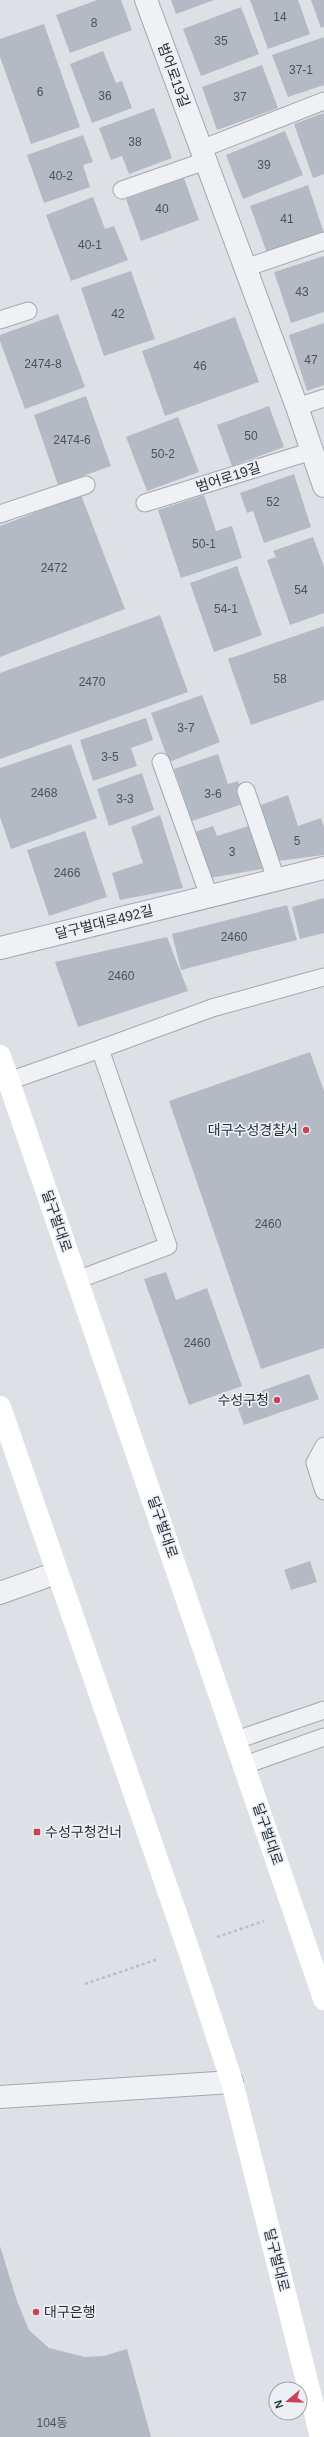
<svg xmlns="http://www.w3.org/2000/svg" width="324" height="2437" font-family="Arial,'Noto Sans KR',sans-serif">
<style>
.building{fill:#b4bac3}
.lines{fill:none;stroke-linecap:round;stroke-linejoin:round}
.lane-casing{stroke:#a3a8b0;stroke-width:19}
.street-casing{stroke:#a3a8b0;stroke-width:24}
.path{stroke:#bbbfc5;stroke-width:2.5;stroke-dasharray:3 3;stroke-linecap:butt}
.lane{stroke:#eff1f5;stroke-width:17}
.street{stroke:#eff1f5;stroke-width:22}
.secondary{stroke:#fff;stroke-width:22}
.poi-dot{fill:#cb4256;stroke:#eceff4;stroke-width:1.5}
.labels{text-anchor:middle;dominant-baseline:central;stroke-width:3.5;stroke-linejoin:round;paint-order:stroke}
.number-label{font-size:12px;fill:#4a525e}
.street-label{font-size:14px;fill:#272f3d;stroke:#eceff4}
.poi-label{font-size:14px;fill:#272f3d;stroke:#eceff4;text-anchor:end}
</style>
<rect width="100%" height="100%" fill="#dde1e6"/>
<path class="building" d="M97,0H121L132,30L70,53L56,15Z
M171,0H214L176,14Z
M250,0H298L310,34L268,49Z
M311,0H324V27L321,28Z
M241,7L259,54L201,76L183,29Z
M44,24L80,127L31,144L0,57V39Z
M324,37V85L288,97L272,55Z
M103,51L116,83L122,81L132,108L92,123L70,64Z
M262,65L278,108L217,130L202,87Z
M154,108L172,158L129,174L122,156L111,160L99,128Z
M324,113V174L313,178L294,124Z
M285,131L303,175L243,199L226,155Z
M83,135L93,162L83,165L90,187L44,203L27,155Z
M184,178L199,220L141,241L126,199Z
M308,185L324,233L267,253L250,206Z
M93,197L105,229L114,226L128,260L71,281L46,215Z
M324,256V312L291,323L274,272Z
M131,271L155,339L104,356L81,288Z
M58,314L85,387L25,409L0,341V335Z
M235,317L259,382L165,416L142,351Z
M324,323V385L307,391L289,335Z
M86,396L111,466L58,485L34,415Z
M269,406L284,447L232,466L217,425Z
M178,417L199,472L147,491L126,437Z
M294,474L311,527L264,543L253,511L247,513L240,493Z
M81,495L125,609L0,657V526Z
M204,495L216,531L232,526L242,558L181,578L158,510Z
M313,537L324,567V613L290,625L267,560L276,557L273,551Z
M237,566L262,635L214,652L190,583Z
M160,615L188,692L0,759V673Z
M324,626V700L251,725L228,659Z
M202,695L220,742L169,762L151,713Z
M146,718L153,740L131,748L137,766L93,781L80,740Z
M71,744L97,818L11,849L0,817V768Z
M218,754L228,784L238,781L246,803L192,821L174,769Z
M142,773L154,810L109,826L97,789Z
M288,795L298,826L321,818L324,827V855L278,861L258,806Z
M160,815L183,888L120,900L112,873L143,863L131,827Z
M252,825L268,868L210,878L195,832L213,826L217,836Z
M85,831L107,897L49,916L27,850Z
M324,898V933L300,939L292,907Z
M287,905L297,940L181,970L172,934Z
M167,937L188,991L78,1027L55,962Z
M310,1052L324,1091V1348L261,1369L169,1101Z
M166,1272L176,1300L207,1288L242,1386L189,1405L144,1279Z
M309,1374L319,1399L244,1425L235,1400Z
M310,1561L317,1582L291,1590L284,1570Z
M0,2246L17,2301L29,2330L49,2348L85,2357L104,2356L127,2349L151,2437H0Z"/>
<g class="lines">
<g class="lane-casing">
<path id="lane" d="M201,149L324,101
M122,190L205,161
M245,268L324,241
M0,320L28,311
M297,407L324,398
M145,503L312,451
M0,514L86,485
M161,762L209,896
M246,791L276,879
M9,1081L100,1049
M77,1280L168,1246L100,1049L212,1008L324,977
M324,1446L315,1463L324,1491
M236,1740L324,1710
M245,1765L324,1737"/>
</g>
<g class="street-casing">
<path id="street" d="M146,0L297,407L324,486
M0,948L324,868
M0,1593L56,1573
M0,2097L232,2082"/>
</g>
<path class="path" d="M217,1937L264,1921
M85,1984L158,1959"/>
<use href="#lane" class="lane"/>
<use href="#street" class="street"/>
<path class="secondary" d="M0,1056L324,1999
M0,1407L188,1948L232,2082L321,2437"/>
</g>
<g class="poi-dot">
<circle cx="306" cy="1130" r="4"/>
<circle cx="277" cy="1400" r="4"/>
<rect x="33" y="1828" width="8" height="8" rx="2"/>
<circle cx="36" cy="2312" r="4"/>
</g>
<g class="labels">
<g class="number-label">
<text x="280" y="17">14</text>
<text x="94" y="23">8</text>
<text x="221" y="41">35</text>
<text x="301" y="70">37-1</text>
<text x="40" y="92">6</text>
<text x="105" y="96">36</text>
<text x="240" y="97">37</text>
<text x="135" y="142">38</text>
<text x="264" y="165">39</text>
<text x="61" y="176">40-2</text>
<text x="162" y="209">40</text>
<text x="287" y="219">41</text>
<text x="90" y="245">40-1</text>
<text x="302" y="292">43</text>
<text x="118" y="314">42</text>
<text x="311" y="360">47</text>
<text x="43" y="364">2474-8</text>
<text x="200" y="366">46</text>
<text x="251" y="436">50</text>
<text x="72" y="440">2474-6</text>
<text x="163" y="454">50-2</text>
<text x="273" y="502">52</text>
<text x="204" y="544">50-1</text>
<text x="54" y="568">2472</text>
<text x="301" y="590">54</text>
<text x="226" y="609">54-1</text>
<text x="280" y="679">58</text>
<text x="92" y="682">2470</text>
<text x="186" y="728">3-7</text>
<text x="110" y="757">3-5</text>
<text x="44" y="793">2468</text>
<text x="213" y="794">3-6</text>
<text x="125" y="799">3-3</text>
<text x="297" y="841">5</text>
<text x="232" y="852">3</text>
<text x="67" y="873">2466</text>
<text x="234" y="937">2460</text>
<text x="121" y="976">2460</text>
<text x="268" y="1224">2460</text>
<text x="197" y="1343">2460</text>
<text x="52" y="2423">104동</text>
</g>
<g class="street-label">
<text transform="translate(174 75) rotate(70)">범어로19길</text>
<text transform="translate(228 477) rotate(-18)">범어로19길</text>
<text transform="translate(104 922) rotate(-14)">달구벌대로492길</text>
<text transform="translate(57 1221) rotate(71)">달구벌대로</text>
<text transform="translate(163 1527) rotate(71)">달구벌대로</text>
<text transform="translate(268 1834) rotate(71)">달구벌대로</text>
<text transform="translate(277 2260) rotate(76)">달구벌대로</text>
</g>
<g class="poi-label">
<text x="298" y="1130">대구수성경찰서</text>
<text x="269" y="1400">수성구청</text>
<text x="45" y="1832" text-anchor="start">수성구청건너</text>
<text x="44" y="2312" text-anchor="start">대구은행</text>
</g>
</g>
<g transform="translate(288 2401) rotate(251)"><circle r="19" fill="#eceff4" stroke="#9da2ab"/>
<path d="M0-3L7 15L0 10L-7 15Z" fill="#cb4256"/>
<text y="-6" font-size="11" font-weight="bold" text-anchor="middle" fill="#272f3d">N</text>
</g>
</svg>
